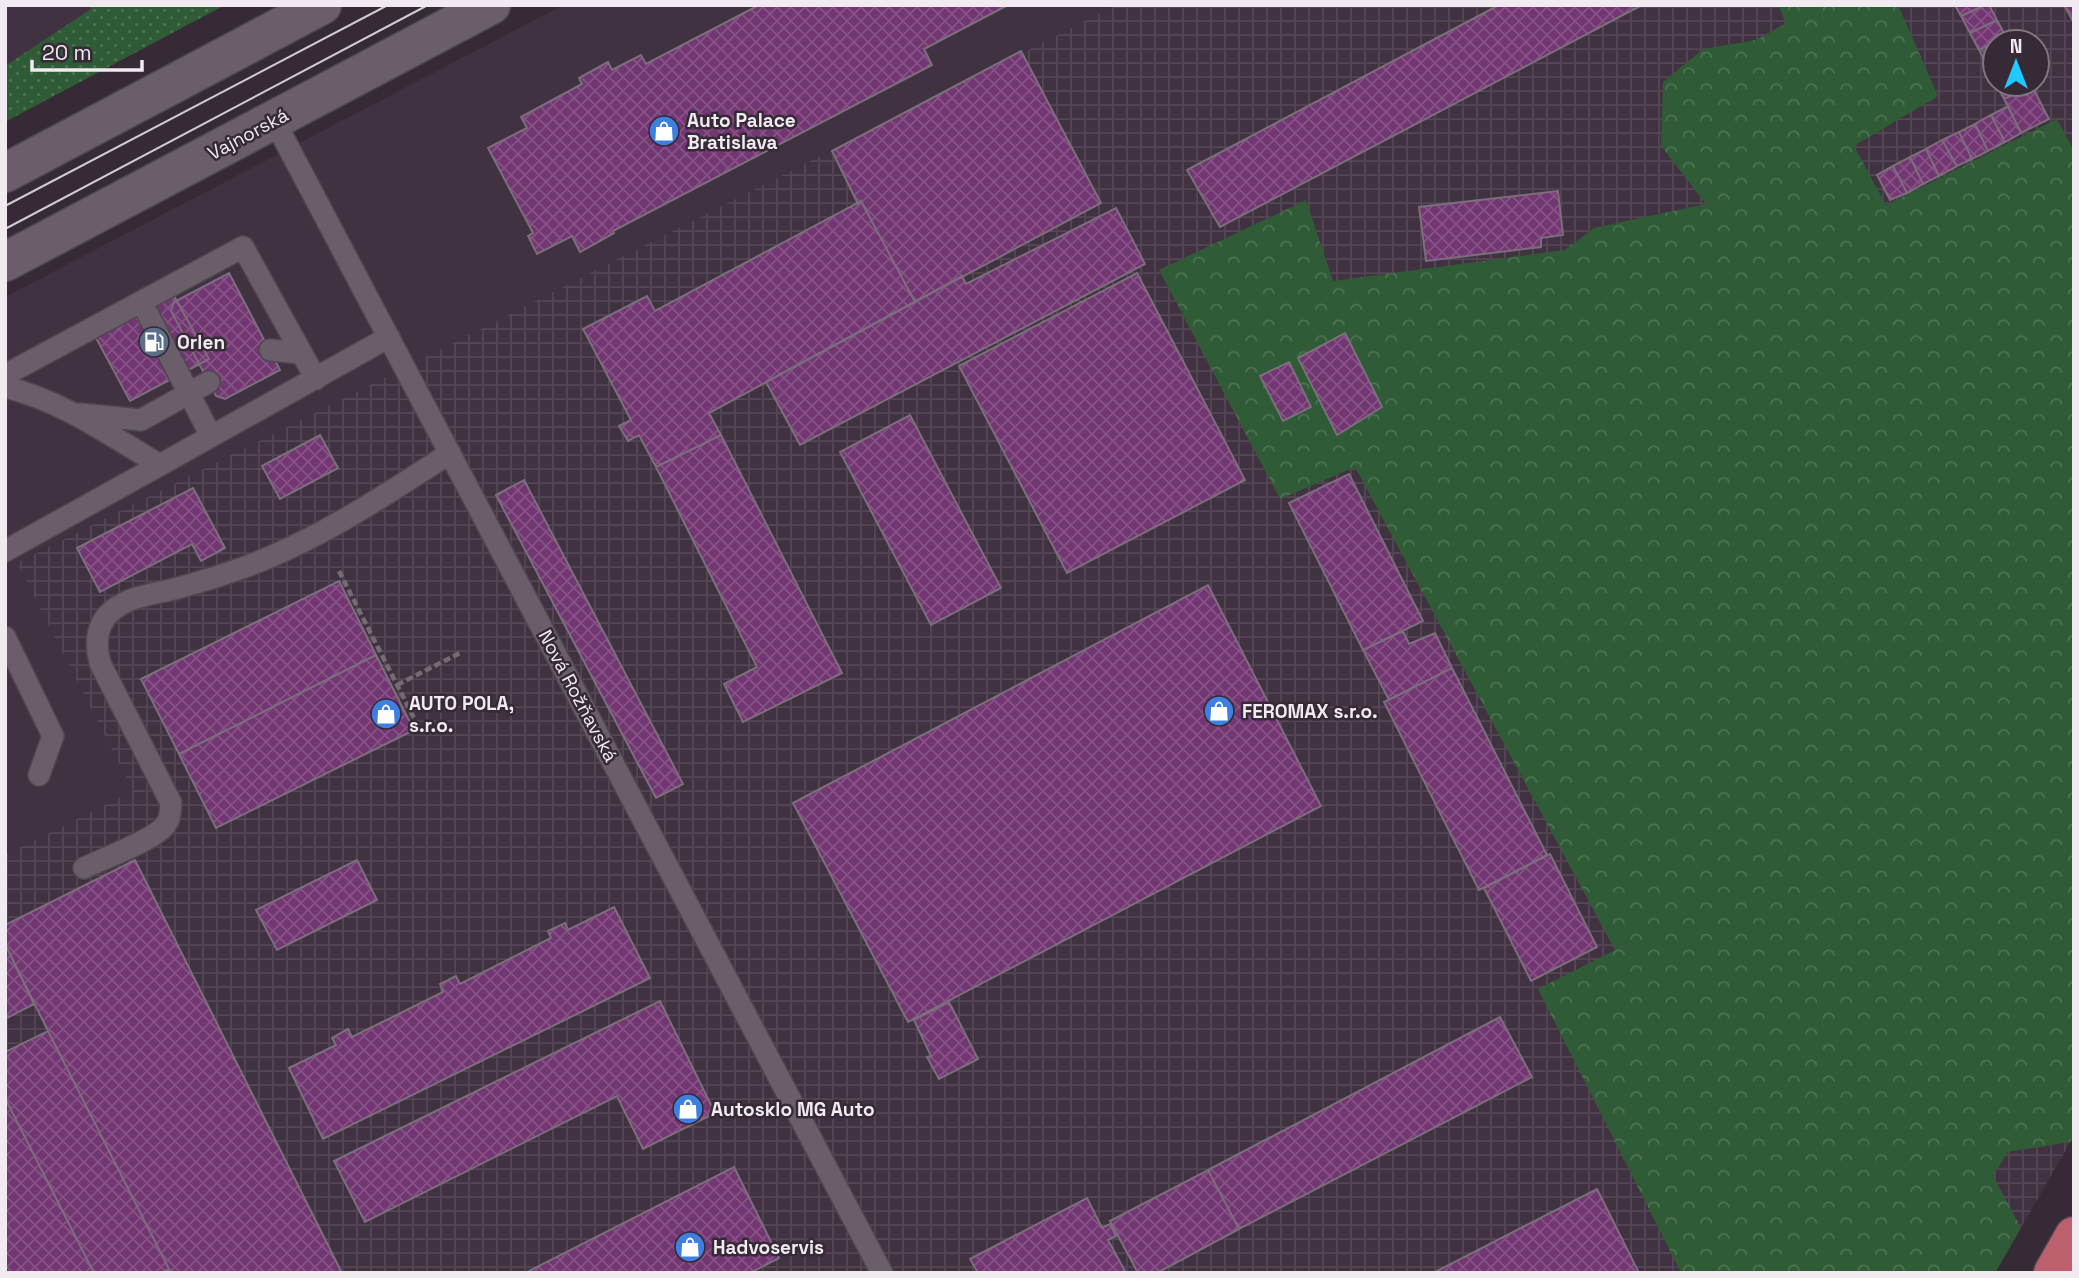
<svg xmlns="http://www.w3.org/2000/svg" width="2079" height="1278" font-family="'Space Grotesk',sans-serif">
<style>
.built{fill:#413241}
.industrial{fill:url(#industrial-grid);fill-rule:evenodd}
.grass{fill:url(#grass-dots)}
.forest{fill:url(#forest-crowns)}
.building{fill:url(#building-cross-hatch);stroke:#7b6f7b;stroke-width:2}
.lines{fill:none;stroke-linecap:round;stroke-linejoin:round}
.service-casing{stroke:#4f474f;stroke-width:24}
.secondary-casing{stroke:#4f474f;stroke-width:41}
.primary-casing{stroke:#4f474f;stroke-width:41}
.path{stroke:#746b74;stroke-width:4.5;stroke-dasharray:7 3.5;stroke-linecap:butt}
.service{stroke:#6a5e6a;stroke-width:21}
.secondary{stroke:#6a5e6a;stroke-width:38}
.primary{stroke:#bd606e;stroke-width:38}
.tram{stroke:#d2cad2;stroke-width:2}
.labels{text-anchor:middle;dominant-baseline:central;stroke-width:5;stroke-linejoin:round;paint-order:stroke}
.poi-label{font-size:19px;font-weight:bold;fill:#f1eaf1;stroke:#352a35;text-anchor:start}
.street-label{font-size:19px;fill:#f1eaf1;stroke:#352a35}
</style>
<defs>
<pattern id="industrial-grid" width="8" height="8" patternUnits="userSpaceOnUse" patternTransform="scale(1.75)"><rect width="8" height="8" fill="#413241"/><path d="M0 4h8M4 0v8" fill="none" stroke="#544654"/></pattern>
<pattern id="grass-dots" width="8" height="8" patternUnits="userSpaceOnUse" patternTransform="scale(1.75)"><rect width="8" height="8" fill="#2f5b36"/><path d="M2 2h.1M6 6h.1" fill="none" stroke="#4e7354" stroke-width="1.8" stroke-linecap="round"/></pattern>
<pattern id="forest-crowns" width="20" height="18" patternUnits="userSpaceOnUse" patternTransform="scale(1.75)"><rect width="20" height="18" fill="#2f5b36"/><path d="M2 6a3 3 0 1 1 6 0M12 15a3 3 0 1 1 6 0" fill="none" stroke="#4e7354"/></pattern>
<pattern id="building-cross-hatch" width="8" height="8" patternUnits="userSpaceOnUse" patternTransform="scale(1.75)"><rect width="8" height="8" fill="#723672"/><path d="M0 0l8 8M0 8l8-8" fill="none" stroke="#875387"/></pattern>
</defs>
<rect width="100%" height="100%" fill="#352a35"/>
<path class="built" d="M5,5H223L5,120Z
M563,5H1116L453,343L17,563L134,791L5,855V297Z"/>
<path class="industrial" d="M1116,5H2074V1136L1995,1273H5V855L133,791L17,563L453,343ZM1995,42H2037V84H1995Z"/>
<path class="grass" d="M89,5H155L156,7L159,5H225L5,122V66L91,9Z"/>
<path class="forest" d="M1778,5H1898L1938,96L1854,146L1886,205L2057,119L2074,151V1136L2070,1142L2008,1152L1993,1176L2021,1228L1995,1273H1681L1538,989L1615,950L1355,467L1280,499L1159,270L1306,200L1333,281L1565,250L1594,228L1706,204L1661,146L1663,82L1703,49L1756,40L1786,23Z"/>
<path class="building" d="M759,5H1008L924,49L932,65L613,231L614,233L580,252L572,236L537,254L528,236L533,233L488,148L527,128L521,117L582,84L579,78L608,62L612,70L641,55L646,64Z
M1499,5H1642L1220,227L1187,170Z
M1955,5H1985L1961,16Z
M1985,5H1989L1997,20L1970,33L1961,16Z
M2064,5H2074V23Z
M1997,20L2006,37L1979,50L1970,33Z
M1995,42V64L1988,67L1979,50Z
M1021,51L1101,203L915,302L861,201L858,204L832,151Z
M1995,64V82L1988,67Z
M1996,84H2031L2032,86L2004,99Z
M2032,86L2049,119L2021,133L2004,99Z
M2008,106L2021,133L2005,142L1991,115Z
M1991,115L2005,142L1988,151L1975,124Z
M1975,124L1988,151L1972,159L1959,132Z
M1959,132L1972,159L1957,166L1942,140Z
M1942,140L1957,166L1939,176L1926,149Z
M1926,149L1939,176L1923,184L1910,157Z
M1910,157L1923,184L1907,193L1893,166Z
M1893,166L1907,193L1890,200L1877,175Z
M1558,191L1563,235L1541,238V247L1426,261L1419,207Z
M861,201L915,302L709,413L721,435L656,467L639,435L628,441L619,426L631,420L583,329L647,296L655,311Z
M1116,208L1145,264L800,445L766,382L962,276L966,284Z
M229,273L280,370L225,399L216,396L171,311L174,302Z
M1137,273L1245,480L1067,573L959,366Z
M167,283L209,359L130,401L89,325Z
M1345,333L1382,407L1337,435L1298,358Z
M1289,362L1311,407L1283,421L1260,376Z
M910,415L1001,588L931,625L840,452Z
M320,435L338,468L280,499L262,466Z
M721,435L842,673L743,722L724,684L757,667L656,467Z
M1349,474L1423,621L1363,650L1289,503Z
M524,480L683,784L656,798L496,495Z
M193,488L225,548L201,561L192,544L100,592L77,548Z
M339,581L376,655L179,754L141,679Z
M1208,585L1321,806L908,1022L793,803Z
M1403,631L1409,644L1435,633L1452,668L1389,700L1363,650Z
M376,655L414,730L216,828L179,754Z
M1452,668L1547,855L1479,890L1384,702Z
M1550,854L1597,947L1531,981L1484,888Z
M135,860L342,1273H171L48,1031L5,944V925Z
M357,860L377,900L277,950L256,910Z
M614,907L650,978L323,1139L289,1068L336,1045L332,1038L348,1029L352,1037L443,992L440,984L456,976L460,984L551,938L548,931L565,923L568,930Z
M5,944L34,1004L5,1019Z
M660,1001L715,1113L643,1149L617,1096L365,1222L334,1161Z
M949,1002L978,1059L939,1079L927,1057L931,1056L914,1020Z
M1500,1017L1532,1077L1239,1229L1208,1170Z
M48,1031L169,1269L162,1273H94L5,1098V1052Z
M5,1098L94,1273H5Z
M734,1167L779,1258L750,1273H525Z
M1208,1170L1239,1229L1157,1273H1138L1110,1221Z
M1597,1189L1639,1273H1433Z
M1087,1198L1102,1228L1110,1224L1116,1236L1108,1240L1125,1271L1121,1273H978L970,1259Z"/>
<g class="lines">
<g class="service-casing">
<path id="service" d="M274,120L882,1273
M142,303L211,436
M270,350L301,353
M5,375L243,247L316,379
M5,387C61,400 111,436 160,465L389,337
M80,414L141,420L209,382
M5,551L160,465
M5,637L53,736L39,775
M84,868C102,859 157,839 166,824C171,818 170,810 171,803L100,663C95,644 96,623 113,610C131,595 157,594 178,588C200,582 223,575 245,567C318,540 384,496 450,453"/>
</g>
<g class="secondary-casing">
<path id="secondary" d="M5,173L322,5
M5,262L491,5"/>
</g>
<g class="primary-casing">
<path id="primary" d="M2053,1273L2074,1236"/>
</g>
<path class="path" d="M339,571L416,722
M397,685L462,652"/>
<use href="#service" class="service"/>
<use href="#secondary" class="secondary"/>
<use href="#primary" class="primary"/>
<path class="tram" d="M5,206L388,5
M5,229L428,5"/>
</g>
<defs>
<g id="shop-disc" transform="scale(1.575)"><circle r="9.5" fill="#3f7fe0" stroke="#352a35"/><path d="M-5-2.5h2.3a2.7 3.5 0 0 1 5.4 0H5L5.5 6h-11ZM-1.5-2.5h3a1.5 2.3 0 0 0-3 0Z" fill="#fff"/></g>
<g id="fuel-disc" transform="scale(1.575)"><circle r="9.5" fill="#5c6f8a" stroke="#352a35"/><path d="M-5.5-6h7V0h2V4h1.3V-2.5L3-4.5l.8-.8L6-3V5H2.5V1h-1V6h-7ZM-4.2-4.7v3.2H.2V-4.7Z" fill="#fff"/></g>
</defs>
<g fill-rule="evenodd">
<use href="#shop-disc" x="664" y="131"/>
<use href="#fuel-disc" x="154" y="342"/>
<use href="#shop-disc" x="1219" y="711"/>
<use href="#shop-disc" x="386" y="714"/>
<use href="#shop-disc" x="688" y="1109"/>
<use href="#shop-disc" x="690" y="1247"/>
</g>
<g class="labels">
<g class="poi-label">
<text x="687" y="120">Auto Palace<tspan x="687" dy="22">Bratislava</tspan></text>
<text x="177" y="342">Orlen</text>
<text x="409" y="703">AUTO POLA,<tspan x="409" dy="22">s.r.o.</tspan></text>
<text x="1242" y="711">FEROMAX s.r.o.</text>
<text x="711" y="1109">Autosklo MG Auto</text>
<text x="713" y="1247">Hadvoservis</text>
</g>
<g class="street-label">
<text transform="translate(248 134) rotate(-28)">Vajnorská</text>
<text transform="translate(578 696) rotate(62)">Nová Rožňavská</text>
</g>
</g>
<rect width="2079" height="1278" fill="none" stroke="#f1eaf1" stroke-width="14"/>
<g transform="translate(2016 63)"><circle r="33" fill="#352a35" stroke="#807780" stroke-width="2"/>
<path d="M0-5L12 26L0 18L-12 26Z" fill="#22c9fe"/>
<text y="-10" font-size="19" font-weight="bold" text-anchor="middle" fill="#f1eaf1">N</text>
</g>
<path d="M32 60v10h110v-10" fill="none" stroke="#f1eaf1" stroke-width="3.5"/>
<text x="42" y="60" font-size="21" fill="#f1eaf1" stroke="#352a35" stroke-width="5" paint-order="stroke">20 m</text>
</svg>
